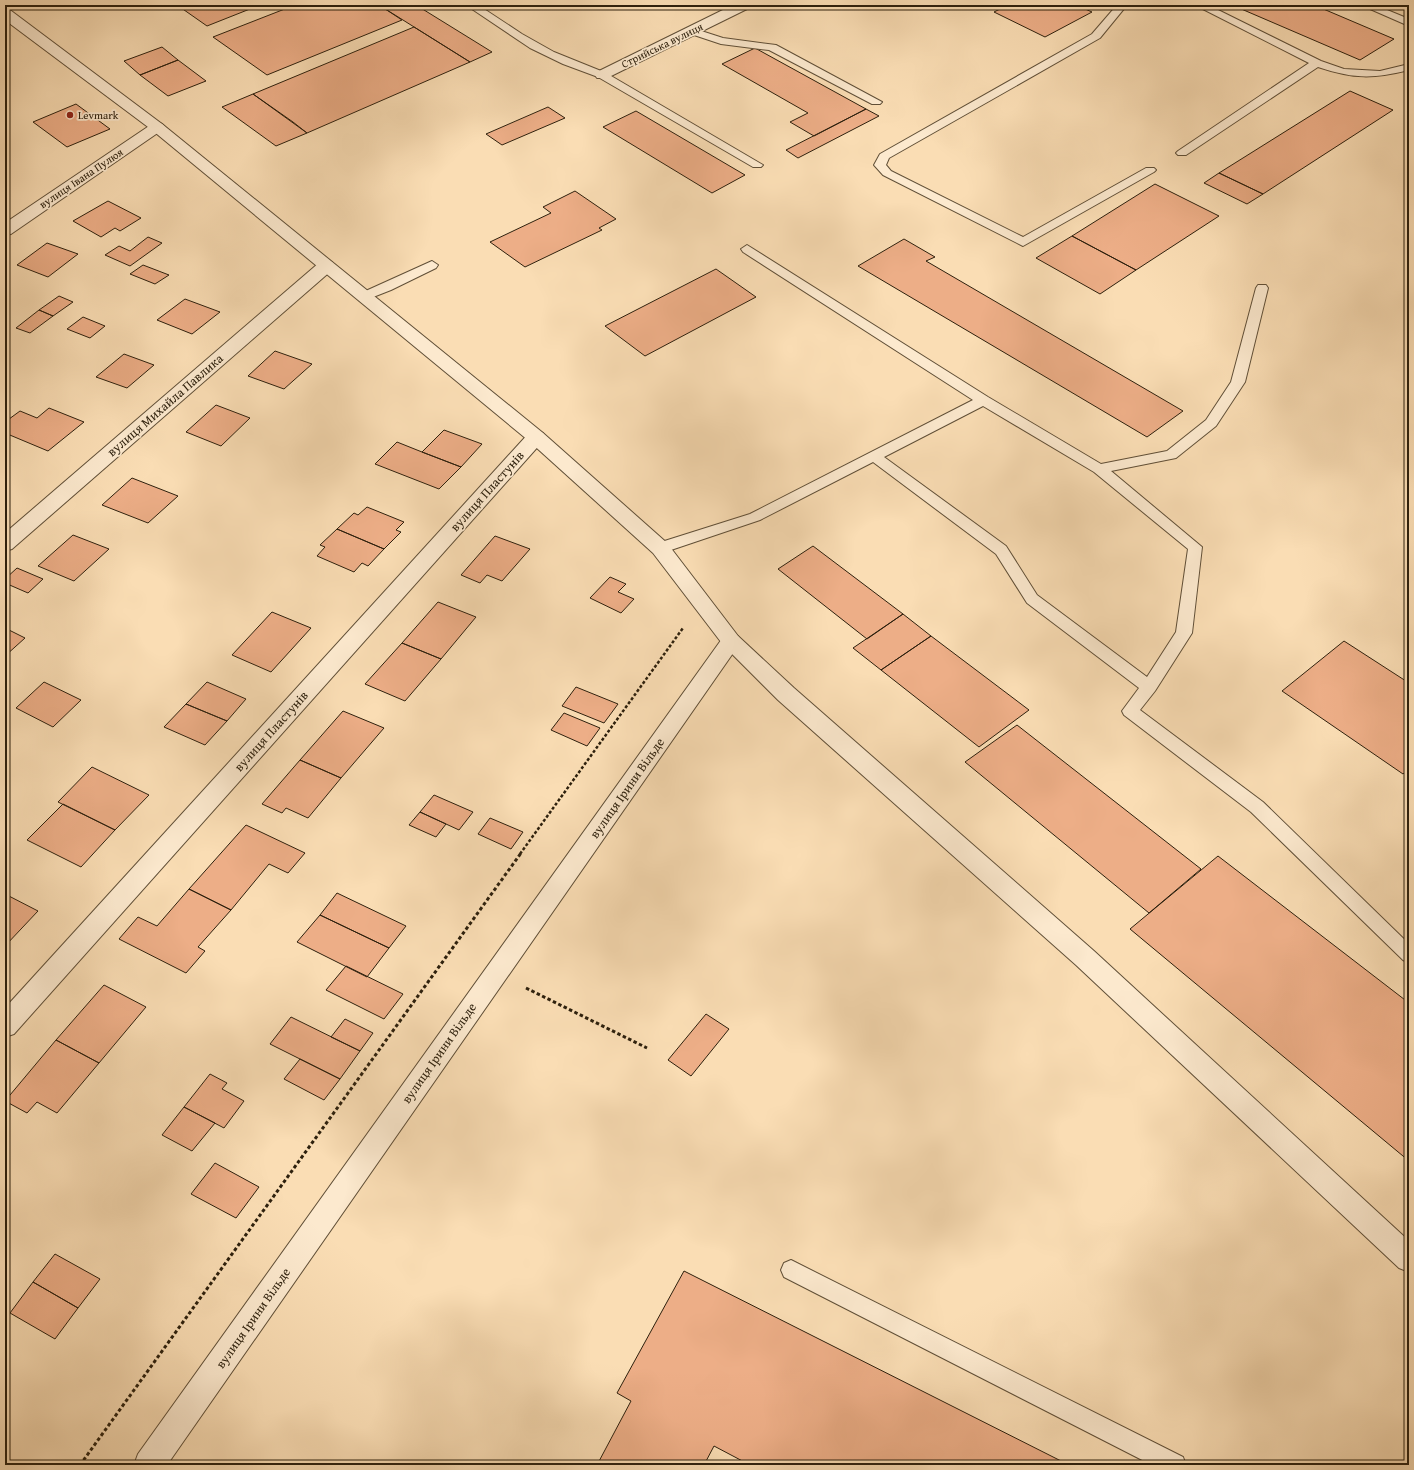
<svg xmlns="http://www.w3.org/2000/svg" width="1414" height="1470" font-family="'Gentium Book Plus',serif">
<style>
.building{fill:#edae87;stroke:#2d200d}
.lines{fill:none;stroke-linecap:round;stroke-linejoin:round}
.service-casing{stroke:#604f37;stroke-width:2}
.minor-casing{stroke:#604f37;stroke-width:2}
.tertiary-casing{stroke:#604f37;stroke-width:2}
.path-far1{stroke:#2d200d;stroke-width:2.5;stroke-dasharray:3 2;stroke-linecap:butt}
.path{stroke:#2d200d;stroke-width:3;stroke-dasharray:3.5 2.5;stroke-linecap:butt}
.service{fill:#fce9ce;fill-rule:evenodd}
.minor{fill:#fce9ce;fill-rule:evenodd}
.tertiary{fill:#fce9ce;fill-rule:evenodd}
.poi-dot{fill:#8f2418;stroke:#fce9ce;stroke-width:1.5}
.labels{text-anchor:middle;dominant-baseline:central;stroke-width:3.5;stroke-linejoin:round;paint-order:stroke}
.far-street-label{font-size:11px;fill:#2d200d;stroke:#fce9ce}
.far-poi-label{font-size:11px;fill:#2d200d;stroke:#fce9ce;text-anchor:start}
.street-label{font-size:13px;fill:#2d200d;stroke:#fce9ce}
</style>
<rect width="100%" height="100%" fill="#faddb4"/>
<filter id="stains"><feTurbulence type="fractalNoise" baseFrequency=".005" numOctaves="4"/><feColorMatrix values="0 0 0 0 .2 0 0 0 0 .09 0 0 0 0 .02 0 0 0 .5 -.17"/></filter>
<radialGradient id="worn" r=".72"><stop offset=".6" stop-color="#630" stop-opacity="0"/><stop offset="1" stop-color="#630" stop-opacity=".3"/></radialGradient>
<path class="building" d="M177,5H260L207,26Z
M295,5H379L402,20L267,75L213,37Z
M379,5H416L492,52L470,62Z
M1008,5H1076L1092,12L1045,37L994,12Z
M1232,5H1314L1394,39L1360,60Z
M414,27L470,62L307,133L253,94Z
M162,47L178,60L140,75L124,61Z
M755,48L866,109L814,136L790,122L808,113L722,64Z
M178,60L206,81L168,96L140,75Z
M1350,91L1393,110L1263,194L1219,173Z
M253,94L293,122L307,133L276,146L222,107Z
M76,104L110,129L67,147L33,122Z
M548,107L565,118L502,145L486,134Z
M866,109L879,116L798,158L786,150Z
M636,111L745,175L712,193L603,127Z
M1219,173L1263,194L1247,204L1204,183Z
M1155,184L1219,216L1136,270L1072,236Z
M575,191L616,219L599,228L602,230L525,267L490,242L551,213L543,207Z
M108,201L141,218L120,231L115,228L101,237L73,221Z
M1072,236L1136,270L1100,294L1036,258Z
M148,237L162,243L130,266L105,255L119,246L130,251Z
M904,239L935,257L926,261L1183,411L1147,437L858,266Z
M47,243L78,254L48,277L17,265Z
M143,265L169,275L155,284L130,274Z
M716,269L756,297L645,356L605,326Z
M59,296L73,302L53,316L39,310Z
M185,299L220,312L192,334L157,320Z
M39,310L53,316L30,333L16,328Z
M83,317L105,326L90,338L67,329Z
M275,351L312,364L284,389L248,376Z
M124,354L154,365L127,388L96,377Z
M216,405L250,418L221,446L186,432Z
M49,408L84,422L48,451L5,433V422L20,411L37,418Z
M444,430L482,444L461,467L422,452Z
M397,442L422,452L461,467L439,489L375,464Z
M132,478L178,496L148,523L102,505Z
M367,507L404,522L396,530L401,532L384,549L337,529L354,513L358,515Z
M337,529L384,549L368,566L362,563L354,572L317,556L325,547L320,545Z
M73,535L109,549L74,581L38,566Z
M495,536L530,549L502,581L487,575L480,583L461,575Z
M813,546L903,614L867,639L778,569Z
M17,568L43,579L28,593L5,583V579Z
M610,577L626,584L618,592L634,599L621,613L590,598Z
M438,602L476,617L441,659L402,643Z
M272,612L311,628L271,672L232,655Z
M903,614L931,636L881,670L853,648Z
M5,628L25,638L5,656Z
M931,636L1029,710L979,747L881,670Z
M1344,641L1409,683V769L1403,774L1282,691Z
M402,643L441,659L405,701L365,684Z
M44,682L81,700L53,727L16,708Z
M207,682L246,699L227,721L186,704Z
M576,687L618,704L604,723L562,706Z
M186,704L227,721L205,745L164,727Z
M343,711L384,728L341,778L300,760Z
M564,713L600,728L587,746L551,730Z
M1017,725L1201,869L1149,913L965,762Z
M300,760L341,778L308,818L286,808L282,813L262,804Z
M92,767L149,795L115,830L58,802Z
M434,795L473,812L459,830L420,812Z
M63,804L115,830L81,867L27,840Z
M420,812L446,824L436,837L409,825Z
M490,818L523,832L511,849L478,834Z
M246,825L305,853L288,873L269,864L231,910L189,889Z
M1218,856L1409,1003V1161L1130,929Z
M189,889L231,910L198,947L205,951L186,973L119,939L138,917L157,926Z
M337,893L406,926L389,948L320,915Z
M5,894L38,911L5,946Z
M320,915L389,948L367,977L297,942Z
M346,966L403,994L384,1019L326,990Z
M104,985L146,1007L99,1063L56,1040Z
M706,1014L729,1029L691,1076L668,1060Z
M291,1017L360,1051L340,1079L270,1044Z
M345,1019L373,1033L360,1051L331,1037Z
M56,1040L99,1063L57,1113L37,1102L27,1113L5,1101Z
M300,1059L340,1079L324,1100L284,1079Z
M210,1074L227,1083L222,1089L244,1101L224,1128L184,1107Z
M184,1107L215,1123L192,1151L162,1135Z
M215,1163L259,1187L236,1218L191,1194Z
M55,1254L100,1279L78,1308L33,1282Z
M684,1271L1069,1465H750L714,1446L704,1465H597L631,1401L617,1393Z
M33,1282L78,1308L55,1339L10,1313Z"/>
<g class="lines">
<g class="service-casing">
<path id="service" d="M466,5H478L522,34L554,52L606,73L763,165L761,167H753L598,77L563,64L530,48Z
M1117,5H1127L1100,38L889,158L886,165L891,171L1023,237L1146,168H1154L1156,170L1154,172L1023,246L883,175L874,165L880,154L1092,34Z
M1195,5H1208L1321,61L1344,69L1380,71L1409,64V70C1373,79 1354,79 1318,67L1186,155H1178L1176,153L1178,151L1309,63Z
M1361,5H1375L1409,19V26Z
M692,28L723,38L776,45L882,102L880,104H872L769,50L721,44L688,33L687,31Z
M747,245L988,397L1101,464L1167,451L1206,420L1231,382L1256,288L1258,285H1266L1268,288L1245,382L1216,426L1176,458L1111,471L1202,547L1192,633L1155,691L1140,710L1263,802L1409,944V963L1403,960L1251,812L1124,715L1122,711L1139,688L1027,603L996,554L873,462L760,520L665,552L660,553L655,552L653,548L655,544L750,514L973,400L743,252L741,249ZM983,406L1094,472L1188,549L1176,632L1147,677L1037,595L1006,546L884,457Z
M432,261L438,265L436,268L391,290L363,301L357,297L359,294Z
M791,1260L1183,1457L1186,1465H1152L784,1277L781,1270L784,1263Z"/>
</g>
<g class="minor-casing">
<path id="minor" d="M733,5H751L749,8L607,78H597L595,75L597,72Z
M157,122L162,124L165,127L162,130L11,234L5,235V223L152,124Z
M326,261L332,262L334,266L332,270L12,549L5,551V533L320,262Z
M536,431L543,433L545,437L543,441L14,1034L5,1037V1008L529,433Z
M731,633L738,636L741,641L738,646L167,1465H134L138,1454L724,636Z"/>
</g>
<g class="tertiary-casing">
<path id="tertiary" d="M5,9L10,10L162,124L543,433L667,543L738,636L794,688L1094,951L1409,1241V1272L1399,1268L1076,965L778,700L724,646L653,553L529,441L152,130L5,20Z"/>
</g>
<path class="path-far1" d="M520,854L683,628"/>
<path class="path" d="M526,988L647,1048
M80,1465L521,853"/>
<use href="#service" class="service"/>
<use href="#minor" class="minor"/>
<use href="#tertiary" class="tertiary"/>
</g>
<circle class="poi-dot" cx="70" cy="115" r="4"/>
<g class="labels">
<g class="far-street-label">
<text transform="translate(662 45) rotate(-26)">Стрийська вулиця</text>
<text transform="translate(81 178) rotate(-34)">вулиця Івана Пулюя</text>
</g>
<g class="far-poi-label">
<text x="78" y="115">Levmark</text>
</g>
<g class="street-label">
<text transform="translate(165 405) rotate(-41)">вулиця Михайла Павлика</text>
<text transform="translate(487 491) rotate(-48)">вулиця Пластунів</text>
<text transform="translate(271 731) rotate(-48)">вулиця Пластунів</text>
<text transform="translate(627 788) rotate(-55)">вулиця Ірини Вільде</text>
<text transform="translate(439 1053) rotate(-55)">вулиця Ірини Вільде</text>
<text transform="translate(253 1318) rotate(-55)">вулиця Ірини Вільде</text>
</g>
</g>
<rect width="1414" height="1470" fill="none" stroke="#faddb4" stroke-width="20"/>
<rect x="6" y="6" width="1402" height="1458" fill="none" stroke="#2d200d" stroke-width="2"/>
<rect x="10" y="10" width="1394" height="1450" fill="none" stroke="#2d200d"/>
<rect width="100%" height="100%" filter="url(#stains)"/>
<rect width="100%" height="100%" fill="url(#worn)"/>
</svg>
